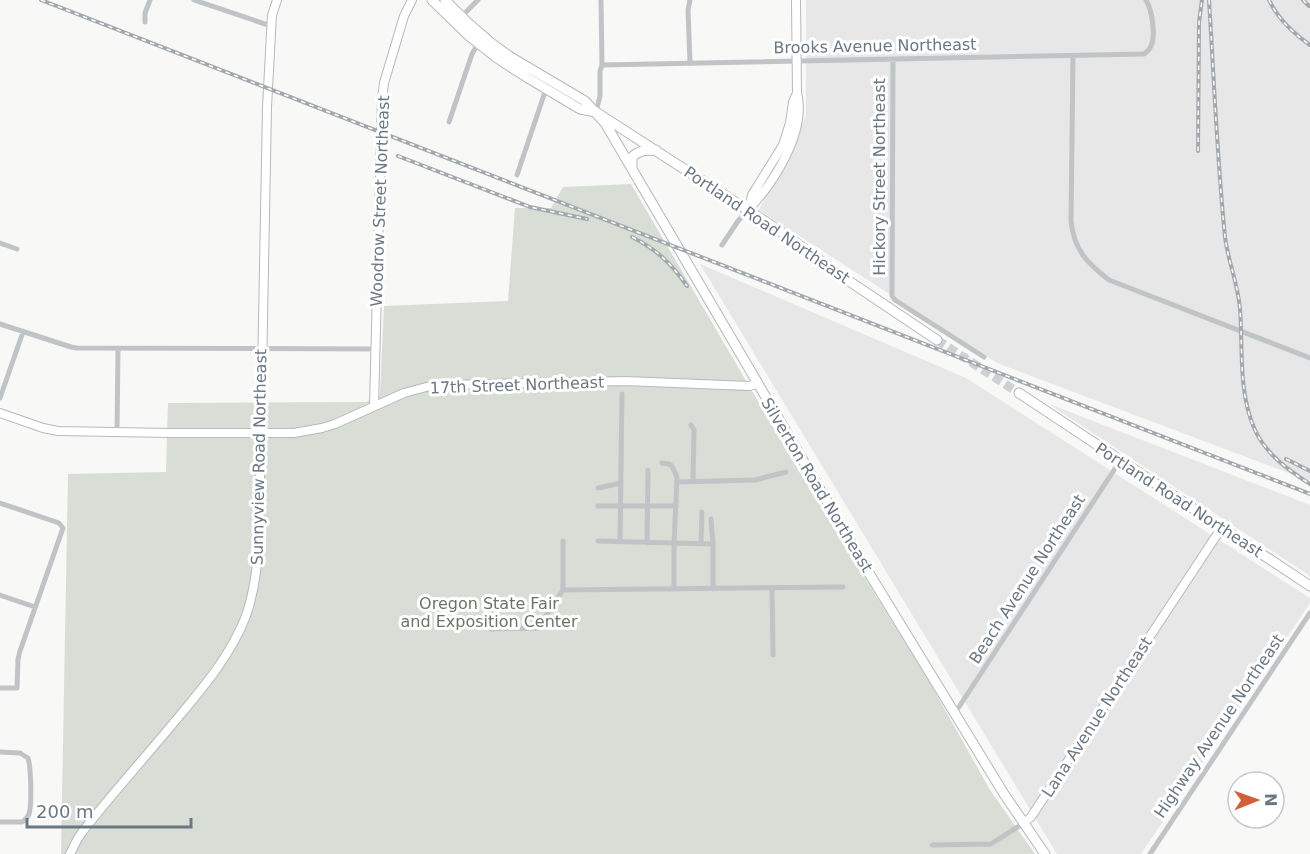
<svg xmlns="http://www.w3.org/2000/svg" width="1310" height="854" font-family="'DejaVu Sans',sans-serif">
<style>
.built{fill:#e6e7e6}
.green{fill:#d8ddd5}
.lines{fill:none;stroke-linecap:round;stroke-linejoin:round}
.primary-tunnel{stroke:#cdd2d4;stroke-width:9;stroke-dasharray:9 4.5;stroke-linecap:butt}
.secondary-casing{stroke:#b5b9bd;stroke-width:10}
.primary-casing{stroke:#b4b8bb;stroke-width:11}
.street{stroke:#c0c4c7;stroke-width:5}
.secondary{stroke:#fff;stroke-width:8}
.primary{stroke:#fff;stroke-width:9}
.rail-casing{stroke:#a2a8ad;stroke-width:4}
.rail{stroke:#fff;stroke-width:1.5;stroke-dasharray:4.5;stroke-linecap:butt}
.labels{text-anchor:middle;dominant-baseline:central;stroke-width:6;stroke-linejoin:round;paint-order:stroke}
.street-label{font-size:16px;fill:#6a7884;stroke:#fff}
.park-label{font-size:16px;fill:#677764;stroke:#fff}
</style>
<rect width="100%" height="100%" fill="#f8f8f6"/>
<path class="built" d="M806,0H1310V481L997,363L759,210L806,116Z
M700,264L966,378L1310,598V603L1141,854H1057Z
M1049,404L1310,505V576Z"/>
<path class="green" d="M631,184L797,468L930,683L990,790L1035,854H61L68,474L166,472L168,403L366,402L380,395L384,306L508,301L515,208H551L563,187Z"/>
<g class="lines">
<path class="primary-tunnel" d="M937,340L1019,393"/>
<g class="secondary-casing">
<path id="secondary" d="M748,210L752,195L783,145L790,123L793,102L797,93
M747,211C773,184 807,132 797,93L796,0
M374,406L382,99L384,83L404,16L412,0
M0,413L43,428L58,431L171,433H294L322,428L335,424L404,393L430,386L446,385L625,381L749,386L757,384
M1024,823L1031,817L1222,527
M70,854L78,838L83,831C111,795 142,761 171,726C200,691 229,659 246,616C255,590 258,563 259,535L267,107L272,15L277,0"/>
</g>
<g class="primary-casing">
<path id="primary" d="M432,0L469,36L497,58L528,78L580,109L596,112L780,231L840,275L937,340
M445,0L468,23L491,43L509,56L585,101L605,123L872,578L1004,794L1045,854
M632,168V157C639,150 646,150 656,150
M1019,393L1310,586"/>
</g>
<path class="street" d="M194,0L271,26
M690,0L688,10L690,63
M460,18L478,0
M145,22V13L150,0
M1073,56L1071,221C1074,250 1087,263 1109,280L1310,358
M893,59L892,296L895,300L984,357
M602,65L1144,54C1148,51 1149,51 1151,46C1156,35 1152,10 1146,0
M596,112L600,96V71L602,65L601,0
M449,122L472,54L479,42
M517,175L546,89
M0,243L17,249
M722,245L738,221L747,211
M0,324L71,347L77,348L375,349
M0,398L23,332
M691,425L694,430L693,482
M117,432L118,349
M662,463L669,464L672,466L677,477L674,544V589
M677,482L755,480L786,472
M598,488L621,483
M0,503L59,523L63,528L20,651L18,659L17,688H0
M598,506H676
M711,519L713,544
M598,541L713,544V589
M620,542L622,394
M647,543L648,470
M701,544L702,512
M772,588L773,655
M563,590L843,587
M0,595L35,607
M491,629L538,628L563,590V541
M955,713L1120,461
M0,752L20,753L28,758C31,767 32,805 29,814C27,819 26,819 22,822H0
M932,845L991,844L1024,823
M1150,854L1310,613"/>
<use href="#secondary" class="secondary"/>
<use href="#primary" class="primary"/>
<g class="rail-casing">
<path id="rail" d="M41,0L1310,494
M1209,0C1214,79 1217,158 1225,237C1228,261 1238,284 1240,309C1243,348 1238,393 1255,430C1266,454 1288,470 1310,484
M1269,0C1278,19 1293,33 1310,45
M1303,0L1309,6
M1198,151L1199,22L1202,0
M398,156L530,207L587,219
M632,237C656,249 672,264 687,286
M1286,459L1310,471"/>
</g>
<use href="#rail" class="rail"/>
</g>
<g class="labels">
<g class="street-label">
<text transform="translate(875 46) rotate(-1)">Brooks Avenue Northeast</text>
<text transform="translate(879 177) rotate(-90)">Hickory Street Northeast</text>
<text transform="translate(380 201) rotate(-88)">Woodrow Street Northeast</text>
<text transform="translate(767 225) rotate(34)">Portland Road Northeast</text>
<text transform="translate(517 385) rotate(-2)">17th Street Northeast</text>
<text transform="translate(259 457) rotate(-89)">Sunnyview Road Northeast</text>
<text transform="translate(817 485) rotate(59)">Silverton Road Northeast</text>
<text transform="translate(1179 500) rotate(33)">Portland Road Northeast</text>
<text transform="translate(1027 579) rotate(-57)">Beach Avenue Northeast</text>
<text transform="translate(1097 717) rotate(-57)">Lana Avenue Northeast</text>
<text transform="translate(1219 726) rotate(-56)">Highway Avenue Northeast</text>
</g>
<g class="park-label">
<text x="489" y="603">Oregon State Fair<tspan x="489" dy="18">and Exposition Center</tspan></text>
</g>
</g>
<g transform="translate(1256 800) rotate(89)"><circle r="28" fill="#ffffff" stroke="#c3c9ce" stroke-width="1.5"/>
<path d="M0-4.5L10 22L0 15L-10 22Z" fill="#d35e3a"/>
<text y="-9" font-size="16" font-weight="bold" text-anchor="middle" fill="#6a7884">N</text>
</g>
<path d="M27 818v9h164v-9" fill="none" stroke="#6a7884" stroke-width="3"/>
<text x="36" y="818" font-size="18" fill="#6a7884" stroke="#ffffff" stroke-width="4.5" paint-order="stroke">200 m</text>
</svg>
